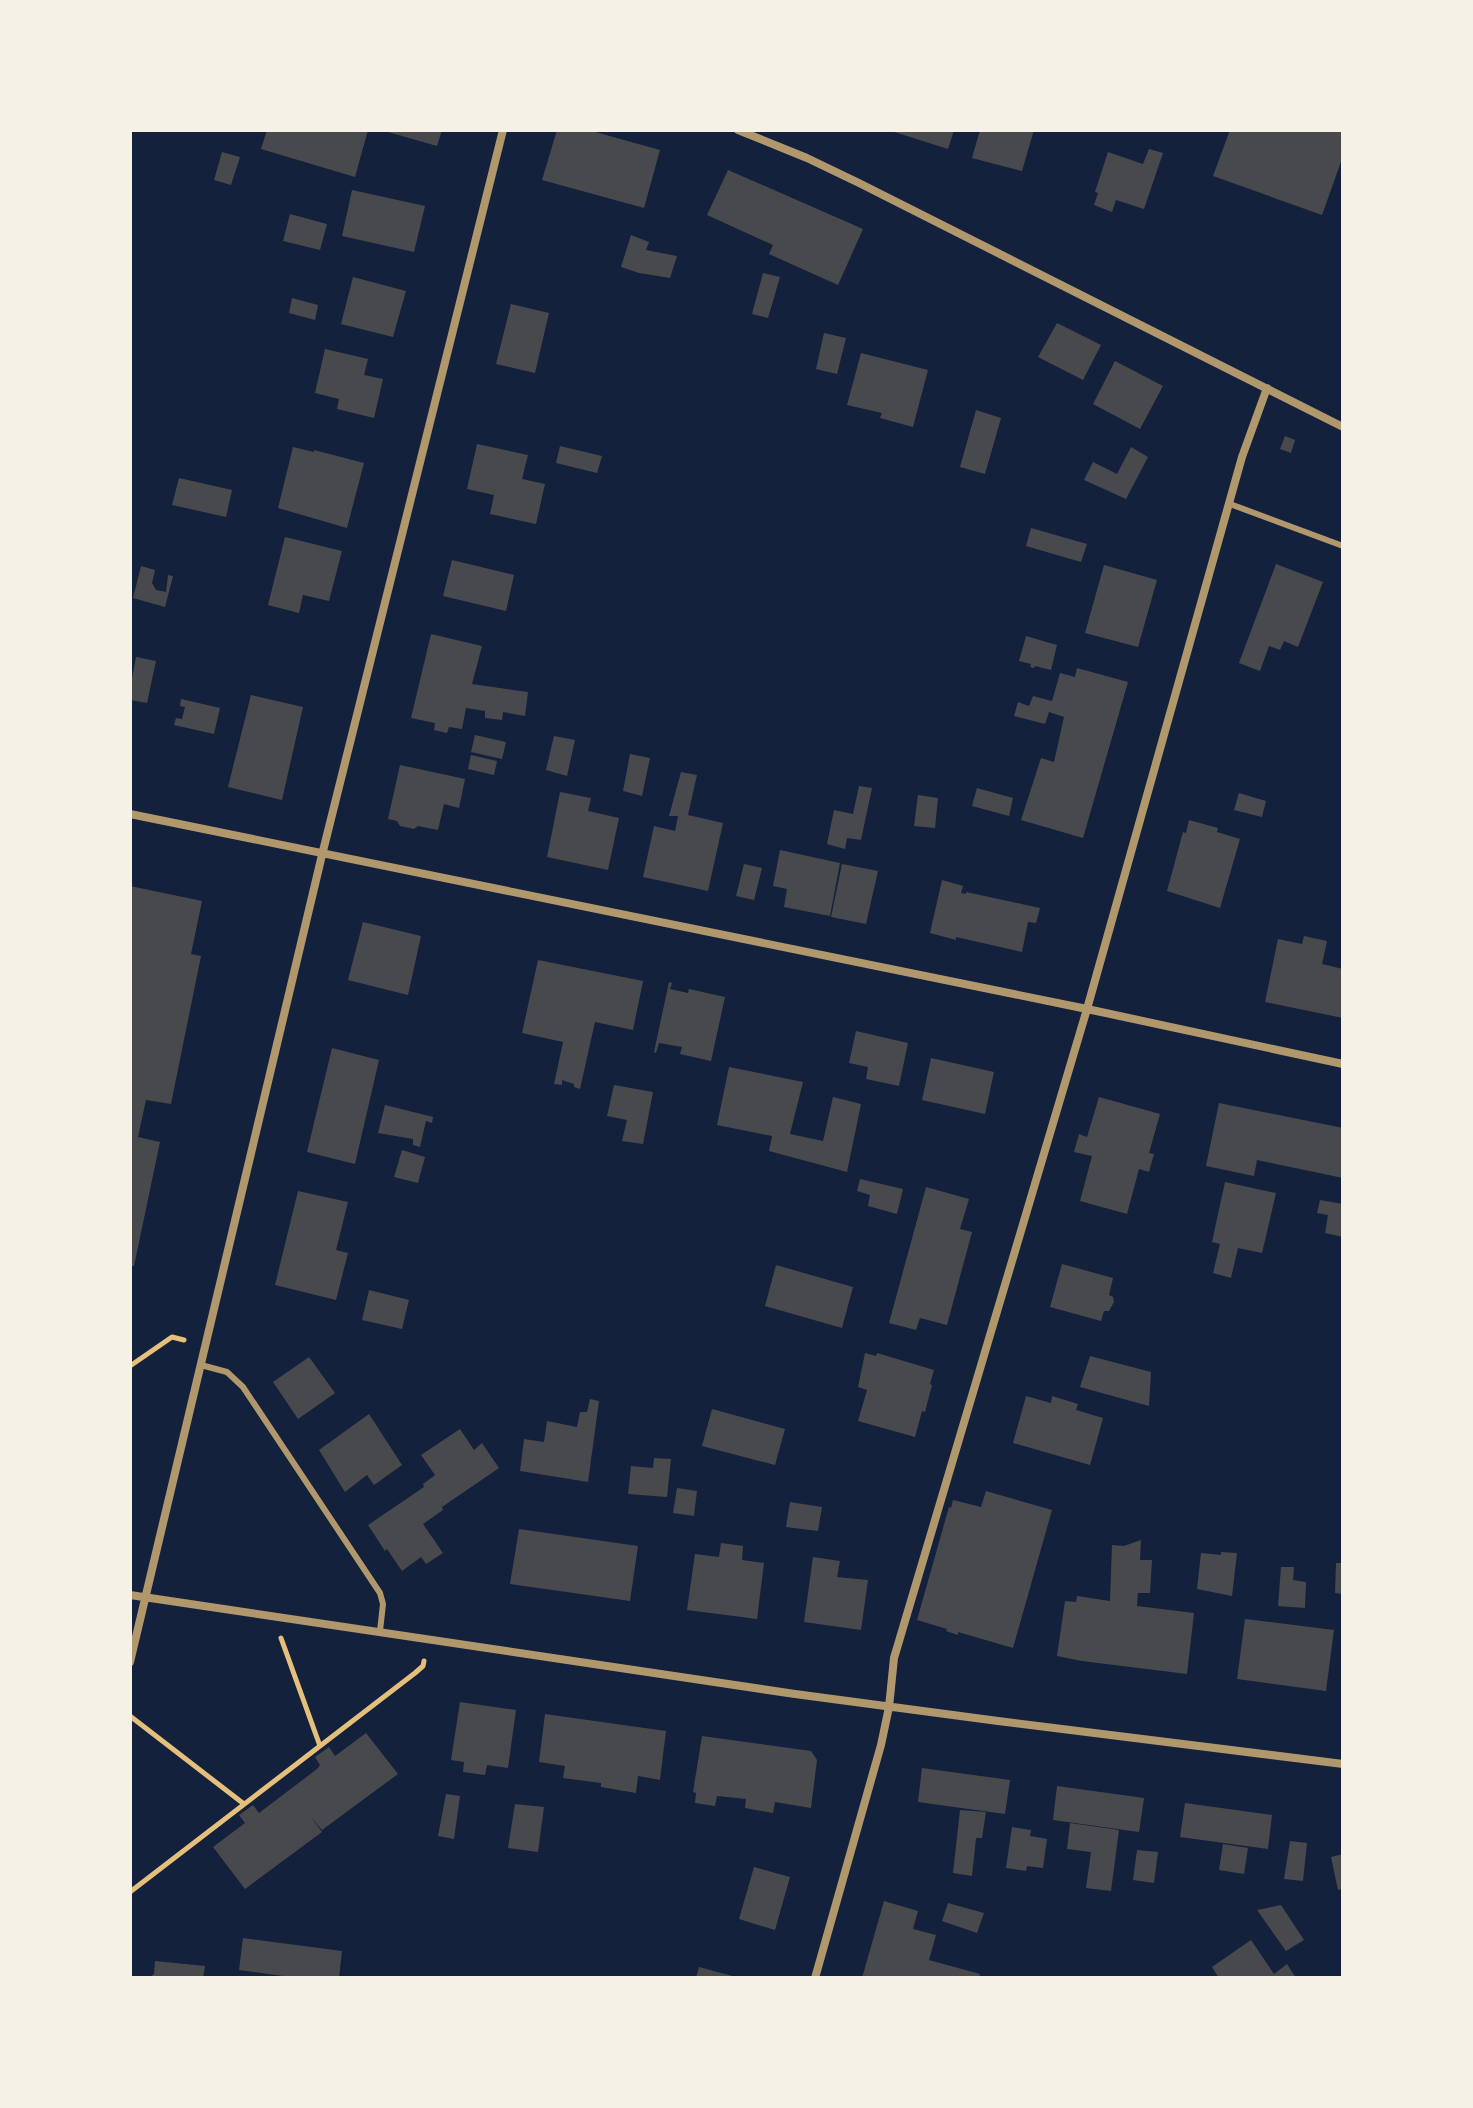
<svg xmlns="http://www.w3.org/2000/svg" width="1473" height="2108" font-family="'Alegreya Sans',sans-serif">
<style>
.building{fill:#48494c}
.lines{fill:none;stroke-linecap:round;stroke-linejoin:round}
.path{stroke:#e5c07b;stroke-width:5}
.service{stroke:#b1986c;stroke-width:6}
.minor{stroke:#b1986c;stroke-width:8}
</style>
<rect width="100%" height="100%" fill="#14213d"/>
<path class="building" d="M267,130H368L355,177L261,149Z
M381,130H442L437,146Z
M557,130H588L660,150L644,208L542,180Z
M888,130H954L948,149Z
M980,130H1034L1022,171L972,158Z
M1230,130H1343V156L1322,215L1213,176Z
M1149,149L1163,153L1144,209L1116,200L1112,212L1094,205L1098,193L1095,192L1108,152L1143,164Z
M222,152L240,157L231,185L214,180Z
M728,170L863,229L838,285L769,254L773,245L707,215Z
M352,190L425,206L414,252L342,236Z
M290,214L327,224L320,250L283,241Z
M631,235L649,242L646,250L677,256L670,278L639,273L621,267Z
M763,273L780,277L768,318L752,314Z
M353,277L406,291L393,337L341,324Z
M292,298L318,305L315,320L289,313Z
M511,304L549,313L535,373L496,364Z
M1057,323L1101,345L1083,380L1038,357Z
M824,333L846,338L837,374L816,369Z
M325,349L368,359L364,375L383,379L374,418L337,409L339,399L315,393Z
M861,353L928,370L913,427L880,418L882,413L847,405Z
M1115,361L1163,386L1140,429L1093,404Z
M976,410L1001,418L985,474L960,467Z
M1285,436L1295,440L1291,453L1280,449Z
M477,444L528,455L522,479L545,484L536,524L490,514L494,495L467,489Z
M560,446L602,456L597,473L556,463Z
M293,447L314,452V450L364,463L347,528L278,508Z
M1131,447L1148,457L1126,499L1084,480L1093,462L1117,474Z
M179,478L232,490L226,517L172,505Z
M1031,528L1087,544L1081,562L1026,546Z
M285,537L342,551L329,601L303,595L299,613L268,605Z
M452,560L514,575L506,611L443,596Z
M1276,564L1323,582L1298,647L1284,641L1280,650L1269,646L1260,671L1239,663Z
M1104,565L1157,580L1138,647L1085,633Z
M141,566L155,570L152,583L156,590L166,592L168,575L173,576L165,607L133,598Z
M431,634L482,646L472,684L528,692L525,716L503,712L502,720L485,718V711L466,708L462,729L449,727L447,733L434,730L435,723L411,718Z
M1026,636L1057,645L1051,670L1035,666L1034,668L1030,667L1031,664L1019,661Z
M136,657L156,661L147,703L130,700V689Z
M1077,668L1128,682L1083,838L1021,820L1041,758L1054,762L1064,717L1049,712L1045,724L1014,716L1018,702L1029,706L1033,696L1052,701L1060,673L1075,677Z
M251,695L303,707L282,800L228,787Z
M181,699L220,708L214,734L174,725L176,718L182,719L185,707L180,706Z
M475,735L506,742L502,759L471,752Z
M554,736L575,740L567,776L546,770Z
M630,754L650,758L642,796L623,791Z
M471,755L497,761L494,775L468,769Z
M400,765L465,779L459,808L444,804L438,830L418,826L414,829L400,826L397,821L388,819Z
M681,772L697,775L688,815L723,823L708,891L643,877L654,826L675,831L678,816H669Z
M859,786L872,788L861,840L847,838L845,849L827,844L834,810L853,814Z
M977,788L1013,798L1009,816L972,806Z
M560,792L591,798L588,811L619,818L608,870L547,857Z
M1239,793L1266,801L1262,817L1234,810Z
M918,795L938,798L935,828L914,826Z
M1189,820L1218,828L1217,832L1240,839L1220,908L1167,891L1183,832L1186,833Z
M780,850L840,863L830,916L784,907L787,889L773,886Z
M744,864L762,868L754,900L736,896Z
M842,864L878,871L866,924L831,917Z
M942,880L963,886L961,893L966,894V892L1040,908L1036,923L1028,922L1022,952L956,937V940L930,933Z
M130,886L202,901L191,954L201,956L171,1104L146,1100L138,1137L160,1142L134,1266H130Z
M363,922L421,936L408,995L348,980Z
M1304,936L1327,941L1322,964L1343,969V1018L1265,1002L1278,939L1302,944Z
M538,960L643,981L633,1030L595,1022L580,1089L574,1087V1084L562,1080V1085L554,1084L563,1042L522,1033Z
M669,982L672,983L670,989L688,993L689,989L725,997L711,1061L680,1054L682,1047L659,1043L656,1053L654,1052Z
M856,1031L908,1043L899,1086L866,1079L868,1067L849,1063Z
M332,1048L379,1060L355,1164L307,1152Z
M931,1058L994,1072L985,1114L922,1100Z
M729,1067L803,1082L790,1134L823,1141L833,1097L861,1104L847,1172L769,1151L772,1136L717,1125Z
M614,1085L653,1092L643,1144L622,1141L627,1120L607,1116Z
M1099,1097L1160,1114L1149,1153L1154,1154L1149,1172L1139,1169L1127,1214L1080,1201L1092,1156L1074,1152L1079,1134L1087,1137Z
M1219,1103L1343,1128V1178L1257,1160L1254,1176L1206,1166Z
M385,1105L433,1117L432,1123L426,1121L420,1147L413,1145V1139L378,1133Z
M402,1150L425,1157L418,1183L394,1177Z
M860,1179L903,1189L897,1214L868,1206L870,1195L857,1191Z
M1225,1182L1276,1193L1262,1253L1238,1248L1231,1278L1213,1273L1220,1244L1212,1242Z
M926,1187L969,1199L960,1229L972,1232L947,1325L920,1318L916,1330L889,1323Z
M298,1191L348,1202L336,1250L348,1253L336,1300L275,1285Z
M1320,1200L1343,1204V1237L1325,1233L1328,1215L1317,1213Z
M1062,1264L1113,1278L1109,1295L1113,1297L1114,1302L1109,1311H1104L1101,1321L1050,1307Z
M776,1265L853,1287L842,1328L765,1306Z
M369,1290L409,1300L402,1329L362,1320Z
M865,1353L876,1356L877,1353L934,1370L930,1384L932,1385L925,1412L922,1411L915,1437L858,1421L867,1390L858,1387Z
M1090,1356L1151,1372L1149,1406L1080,1387Z
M309,1357L335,1393L298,1419L273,1382Z
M1026,1396L1051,1403L1052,1396L1078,1404L1076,1410L1103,1418L1090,1465L1013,1443Z
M590,1399L599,1401L588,1482L520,1471L524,1439L544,1442L547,1421L577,1427L580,1412H587Z
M712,1409L785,1429L775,1465L702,1446Z
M369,1414L402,1465L374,1485L367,1475L345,1492L319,1450Z
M460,1429L474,1450L482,1443L499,1468L442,1507L443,1510L423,1524L443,1553L426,1564L421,1557L402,1571L387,1549L385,1551L368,1525L424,1487L423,1484L435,1475L421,1455Z
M654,1458L671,1459L667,1497L628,1494L631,1466L653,1468Z
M677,1488L697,1491L694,1516L673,1513Z
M986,1491L1052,1510L1013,1648L958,1632V1635L946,1631L947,1629L917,1620L949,1507L951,1508L953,1500L981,1507Z
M790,1502L822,1507L818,1531L786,1527Z
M519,1529L638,1546L630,1601L510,1584Z
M1141,1540L1140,1560H1152L1150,1593H1138L1137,1606L1194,1613L1187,1674L1082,1661L1057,1656L1065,1601L1076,1602L1077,1596L1110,1601L1112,1545L1124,1546Z
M721,1543L743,1546L742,1560L764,1563L757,1619L687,1610L695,1554L719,1557Z
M1221,1552L1237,1553L1232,1596L1197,1589L1201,1553L1221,1555Z
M813,1557L840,1561L837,1577L868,1580L861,1630L804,1622Z
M1336,1563H1343V1594L1335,1593Z
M1281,1567H1294L1293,1580L1306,1582L1305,1608L1278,1606Z
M1245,1619L1334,1630L1326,1691L1237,1679Z
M460,1702L516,1710L508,1768L487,1765L485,1775L463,1772L464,1762L451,1760Z
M545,1714L666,1731L660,1780L638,1776L636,1793L601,1787V1783L563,1778L565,1766L539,1762Z
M366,1733L398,1774L322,1830L311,1817L322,1832L245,1889L213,1847L245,1823L239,1815L253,1805L259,1813L317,1769L320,1765L315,1757L329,1747L335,1756Z
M702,1736L811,1751L817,1760L811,1808L775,1802L773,1813L745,1808L746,1799L717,1796L715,1806L695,1803L696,1793L693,1792Z
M922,1768L1010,1780L1005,1814L918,1802Z
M1057,1786L1144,1798L1139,1832L1053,1820Z
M446,1794L460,1796L454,1839L438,1836Z
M1185,1803L1272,1815L1268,1849L1180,1837Z
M515,1804L544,1807L538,1852L508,1848Z
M960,1810L986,1812L982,1838H976L972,1876L953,1873Z
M1070,1823L1119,1830L1111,1891L1086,1888L1091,1852L1067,1849Z
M1012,1827L1031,1830L1030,1836L1047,1839L1043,1868L1027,1866L1026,1871L1006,1868Z
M1290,1841L1307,1843L1303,1881L1284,1879Z
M1223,1844L1248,1848L1244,1874L1219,1870Z
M1137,1850L1158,1852L1154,1883L1133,1880Z
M1343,1854V1889L1338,1890L1331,1857Z
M754,1867L790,1877L775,1930L739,1919Z
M884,1901L918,1911L913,1929L936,1935L929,1960L980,1974L979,1978H862Z
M948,1903L984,1913L977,1933L942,1921Z
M1281,1905L1304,1940L1286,1951L1257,1910Z
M243,1938L342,1951L339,1978H298L239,1970Z
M1251,1940L1274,1974L1287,1964L1296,1978H1219L1212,1967Z
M155,1961L205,1966L203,1978H148L154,1974Z
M699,1967L736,1977L735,1978H696Z"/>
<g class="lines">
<path class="path" d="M130,1366L172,1337L184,1340
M281,1638L320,1746
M130,1716L244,1804
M130,1892L415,1673L423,1666L424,1661"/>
<path class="service" d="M1230,504L1343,546
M201,1365L227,1372L243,1387L380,1593L383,1604L380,1631"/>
<path class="minor" d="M738,130L807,158L859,183L1343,427
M130,814L1087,1009L1343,1064
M130,1595L795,1694L998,1721L1343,1764
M130,1662L322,855L503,130
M815,1978L881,1745L889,1707L894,1658L1087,1009L1242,457L1267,388"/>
</g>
<rect width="1473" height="2108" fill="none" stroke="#f6f1e7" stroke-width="264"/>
</svg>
